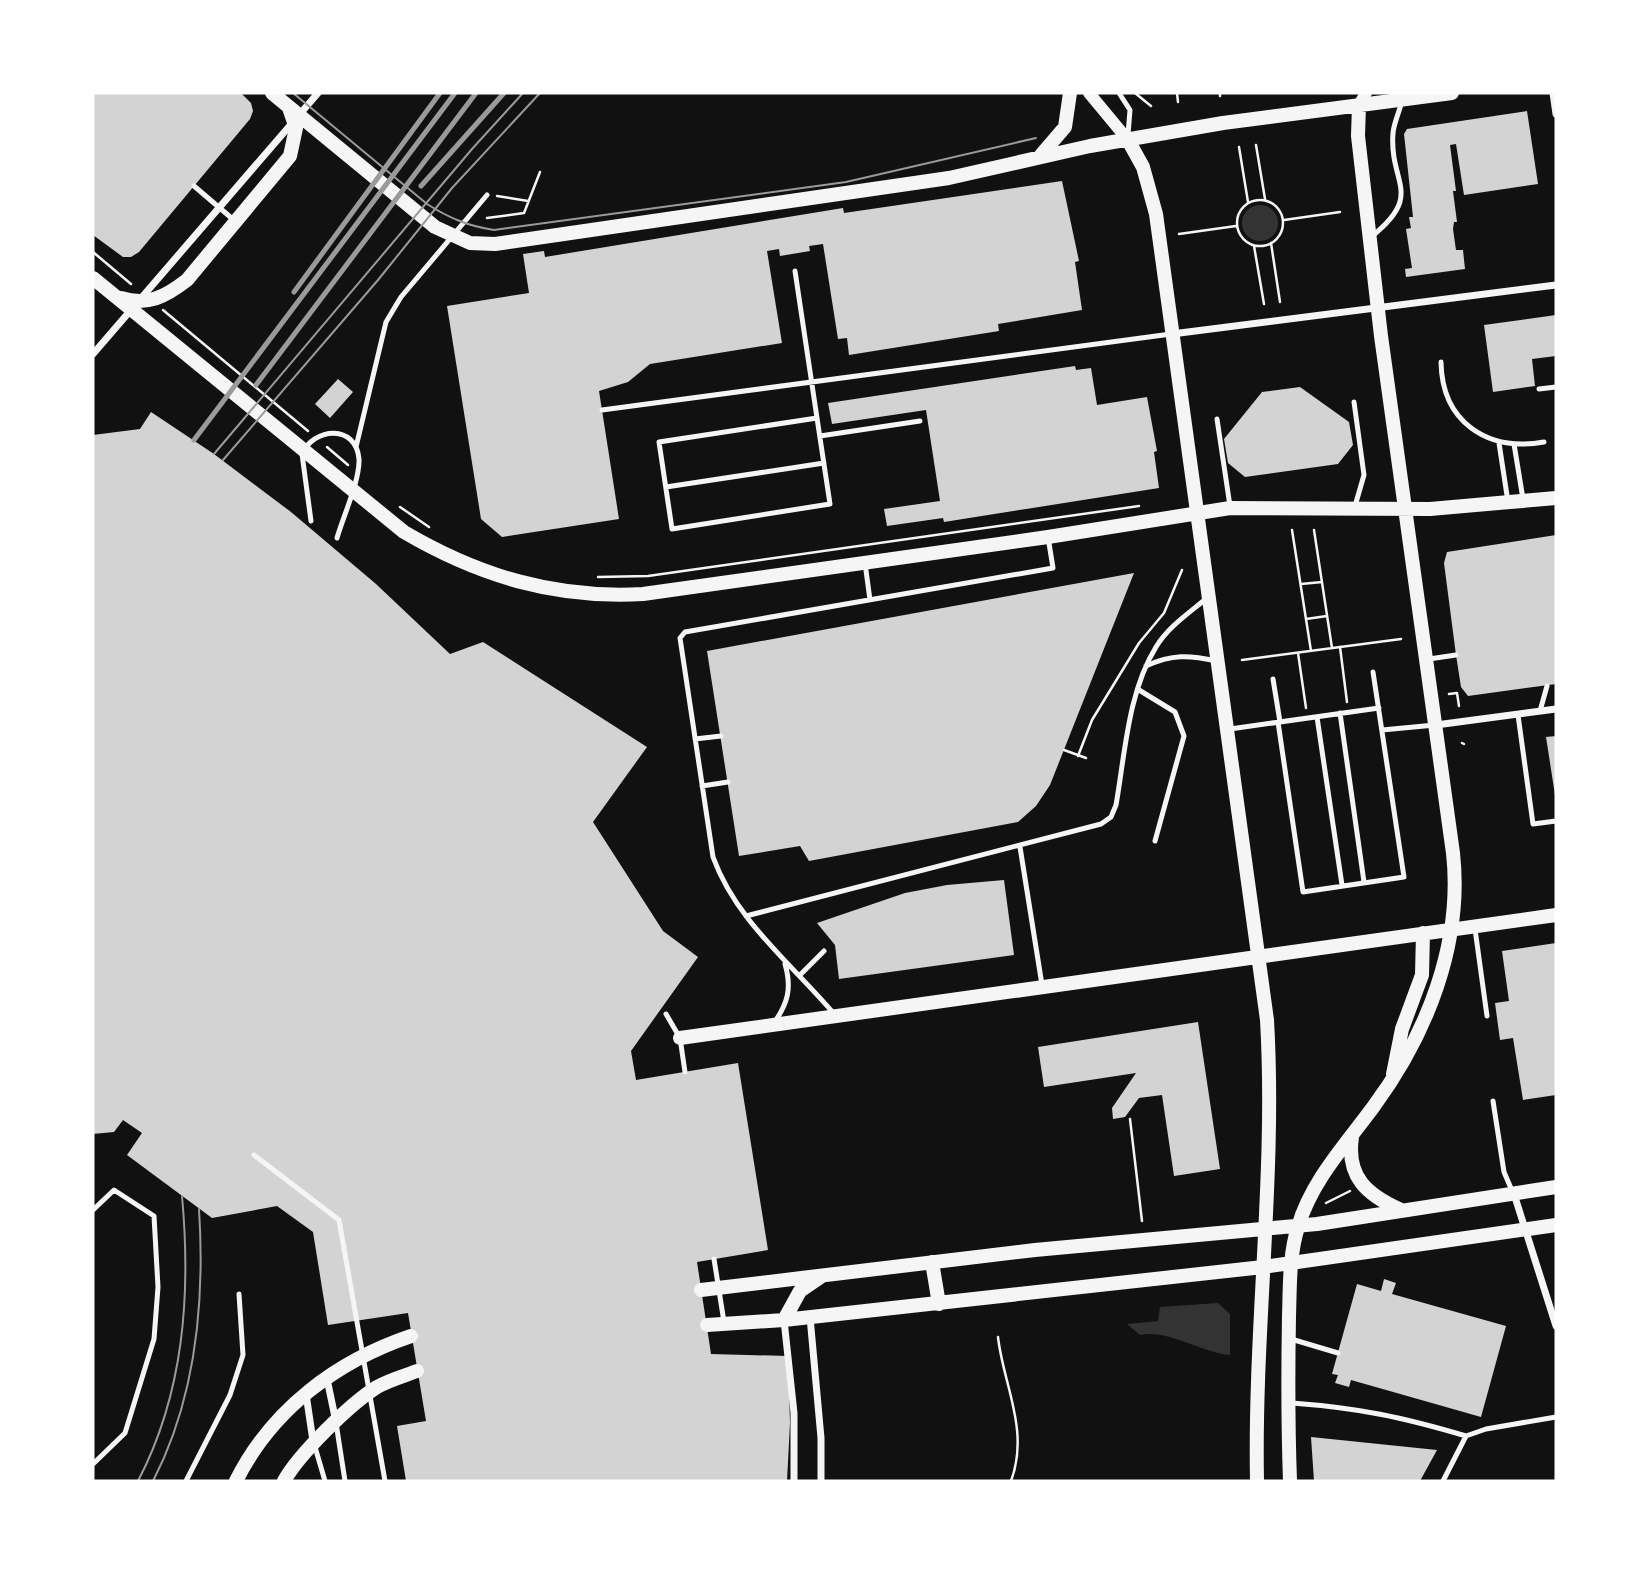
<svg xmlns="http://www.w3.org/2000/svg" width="1649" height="1574" font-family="'PT Sans',sans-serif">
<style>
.water{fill:#333}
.building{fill:#d3d3d3}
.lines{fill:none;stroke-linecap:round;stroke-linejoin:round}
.path{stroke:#f5f5f5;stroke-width:2.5}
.service{stroke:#f5f5f5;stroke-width:5}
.minor{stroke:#f5f5f5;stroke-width:7}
.tertiary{stroke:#f5f5f5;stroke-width:12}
.secondary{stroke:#f5f5f5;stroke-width:14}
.tram{stroke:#9a9a9a;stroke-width:2}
.rail{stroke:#9a9a9a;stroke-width:5}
</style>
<rect width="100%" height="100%" fill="#111"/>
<path class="water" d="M1242 223a18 18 0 1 1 36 0a18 18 0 1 1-36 0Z
M1218,1303L1230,1314V1355C1202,1353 1168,1329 1140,1335L1127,1324L1158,1321L1160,1307Z"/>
<path class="building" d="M93,93H241L251,103L253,111L250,119L139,252L131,257H123L93,235Z
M1527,111L1538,184L1464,195L1456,144L1450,145L1456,191H1453L1457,222H1454L1453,229L1456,250H1463L1465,269L1406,277L1405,269L1412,268L1406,229L1411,228L1409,217H1413L1404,134L1407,129Z
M1062,181L1079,261L1075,262L1082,310L998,324L999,331L849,355L847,338L838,339L823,244L809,246L810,251L780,256L779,249L767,251L782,343L650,364L628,382L599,391L619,519L502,537L481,519L447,306L529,293L523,254L544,251L545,257L843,208L844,213Z
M1556,315V356L1532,359L1535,386L1493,392L1484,325Z
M1075,366L1076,370L1091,368L1097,405L1147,397L1157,451L1154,452L1159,488L944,522L943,518L887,526L884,509L940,501L926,410L832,424L828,403Z
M338,379L353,392L330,418L315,404Z
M1300,387L1349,422L1353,445L1338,464L1245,477L1228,463L1224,439L1262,392Z
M151,412L214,454L291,512L376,584L450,654L483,642L647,747L593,822L663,931L698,957L631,1051L636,1080L738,1063L768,1250L697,1262L711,1354L788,1356L790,1423L787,1481H406L397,1426L426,1421L408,1313L328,1325L313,1232L277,1206L212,1218L127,1155L142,1133L123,1120L114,1132L93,1134V435L140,429Z
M1556,535V684L1468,696L1461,687L1456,655L1444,563L1447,552Z
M1134,573L1050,785L1036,806L1018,822L809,861L800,846L739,856L707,651Z
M1556,736V795H1555L1546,737Z
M1004,880L1014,955L839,979L835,945L817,923L905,893L947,885Z
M1556,943V1095L1523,1100L1513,1038L1500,1040L1495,1003L1509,1001L1502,951Z
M1198,1022L1220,1169L1174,1176L1162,1095L1139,1098L1125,1117L1113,1119L1112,1108L1136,1073L1044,1087L1038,1047Z
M1384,1279L1396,1283L1392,1294L1506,1326L1481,1417L1351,1380L1349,1387L1335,1383L1338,1375L1332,1374L1357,1284L1381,1291Z
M1311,1437L1437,1450L1420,1481H1314Z"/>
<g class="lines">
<path class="path" d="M1135,93L1151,106
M1177,93L1178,102
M1220,93V96
M1256,145L1265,199
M1239,147L1248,202
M497,196L528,201
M1237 223a23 23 0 1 1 46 0a23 23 0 1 1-46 0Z
M487,218L524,213L540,172
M1284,220L1340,212
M1179,234L1236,226
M1271,243L1280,302
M1254,246L1264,304
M93,252L131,284
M163,310L308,431
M327,447L348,465
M400,507L429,527
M1292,530L1311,651
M1314,530L1332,648
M598,577L648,576L1139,506
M1301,584L1322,582
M1306,619L1327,616
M1340,647L1347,702
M1298,653L1306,708
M1242,660L1401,639
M1449,694L1457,693L1459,706
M1462,743L1464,744
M1064,750L1086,758
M1078,756L1092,720L1139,643L1164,613L1182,570
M1130,1119L1142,1221
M1326,1203L1350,1191
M998,1337C1003,1384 1030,1430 1011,1481"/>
<path class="service" d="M1119,93L1130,110L1128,135
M194,186L235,221
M1371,237C1425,194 1389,184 1393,133C1394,122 1400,111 1402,100
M795,271L817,418L830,504L672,529L659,442L817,418
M1441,362C1442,422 1487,452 1544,442
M1539,389L1556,387
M1354,402L1364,475L1355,506
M602,410L1171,334
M1217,419L1230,506
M820,436L920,421
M1499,443L1508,502
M1514,444L1523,499
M356,447L386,322L401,297L487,195
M666,487L824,463
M311,521L302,454C314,427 356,424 359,459C360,480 343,517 337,538
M865,563L870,600
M1429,659L1456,655
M1146,666C1172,654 1189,655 1217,661
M1273,679L1280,722
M1139,690L1175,712L1184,736L1155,841
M1540,711L1547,686
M1340,713L1364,882
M1518,715L1533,824L1556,821
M1317,717L1342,885
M1278,722L1303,892L1404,877L1373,672
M1230,729L1379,708
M1382,730L1435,725
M695,739L721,736
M702,786L728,782
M1020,847L1042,985
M746,916L1101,824L1111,817L1116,805C1125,754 1128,692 1156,647C1168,627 1189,613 1207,598
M1475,929L1487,1016
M800,975L824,951
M666,1014L680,1038L685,1072
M835,1015C792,964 736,921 713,857L680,638L685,632L1053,568L1048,537
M774,1023C788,1003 792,988 785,964
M1493,1101L1504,1172L1513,1193
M254,1155L339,1220L385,1481
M93,1210L114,1190L154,1216L158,1287L154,1339L125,1433L93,1464
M714,1259L724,1322
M1291,1339L1338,1353
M1292,1403C1359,1408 1402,1417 1466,1436
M336,1423L345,1481
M315,1447L325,1481
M186,1481L230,1395L243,1355L239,1294
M1443,1481L1466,1436L1486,1429L1556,1417"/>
<path class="minor" d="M1553,93L1556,114
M1172,334L1556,285
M93,354L318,93
M1436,725L1556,709
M1514,1194L1556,1326
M810,1317L821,1438V1481
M784,1320L794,1413V1481
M327,1379L336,1422
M306,1394L313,1441"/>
<path class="tertiary" d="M1089,93L1128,140
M1359,105L1366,93"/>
<path class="secondary" d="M272,93L435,227L470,243L495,244L949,178L1090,146L1223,123L1452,93
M1128,140L1143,167L1156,214L1267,1020C1276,1174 1254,1327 1257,1481
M1041,155L1065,127L1070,93
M93,278L404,532C479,576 555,599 643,594L1048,537L1230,508L1430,509L1556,498
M121,298C148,306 165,297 187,280L290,156L296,128L289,108
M680,1038L1556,915
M1393,1074L1402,1029L1422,975L1423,933
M1352,1137C1346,1177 1367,1195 1401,1210
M932,1262L939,1304
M701,1290L1035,1250L1317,1224L1556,1187
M784,1320L800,1291L822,1276
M707,1325L784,1320L1263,1267L1556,1225
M236,1481C272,1409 337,1361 411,1336
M284,1481C299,1454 350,1404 377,1387C389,1380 404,1376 417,1371
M1290,1481C1288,1426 1288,1372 1289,1316C1290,1287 1289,1255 1298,1227C1311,1181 1347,1143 1374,1106C1427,1034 1463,943 1453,853L1381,336L1358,136L1359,105"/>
<path class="tram" d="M293,93L427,204C449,218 468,226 494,230L846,182L1036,138
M214,454L472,149L523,93
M223,460L378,280L452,188L540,93
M138,1481C184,1393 191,1294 182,1196
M153,1481C196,1398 205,1302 199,1209"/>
<path class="rail" d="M421,186L504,93
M294,292L440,93
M256,385L476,93
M194,440L455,93"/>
</g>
<rect width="1649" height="1574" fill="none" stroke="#ffffff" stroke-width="189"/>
</svg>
